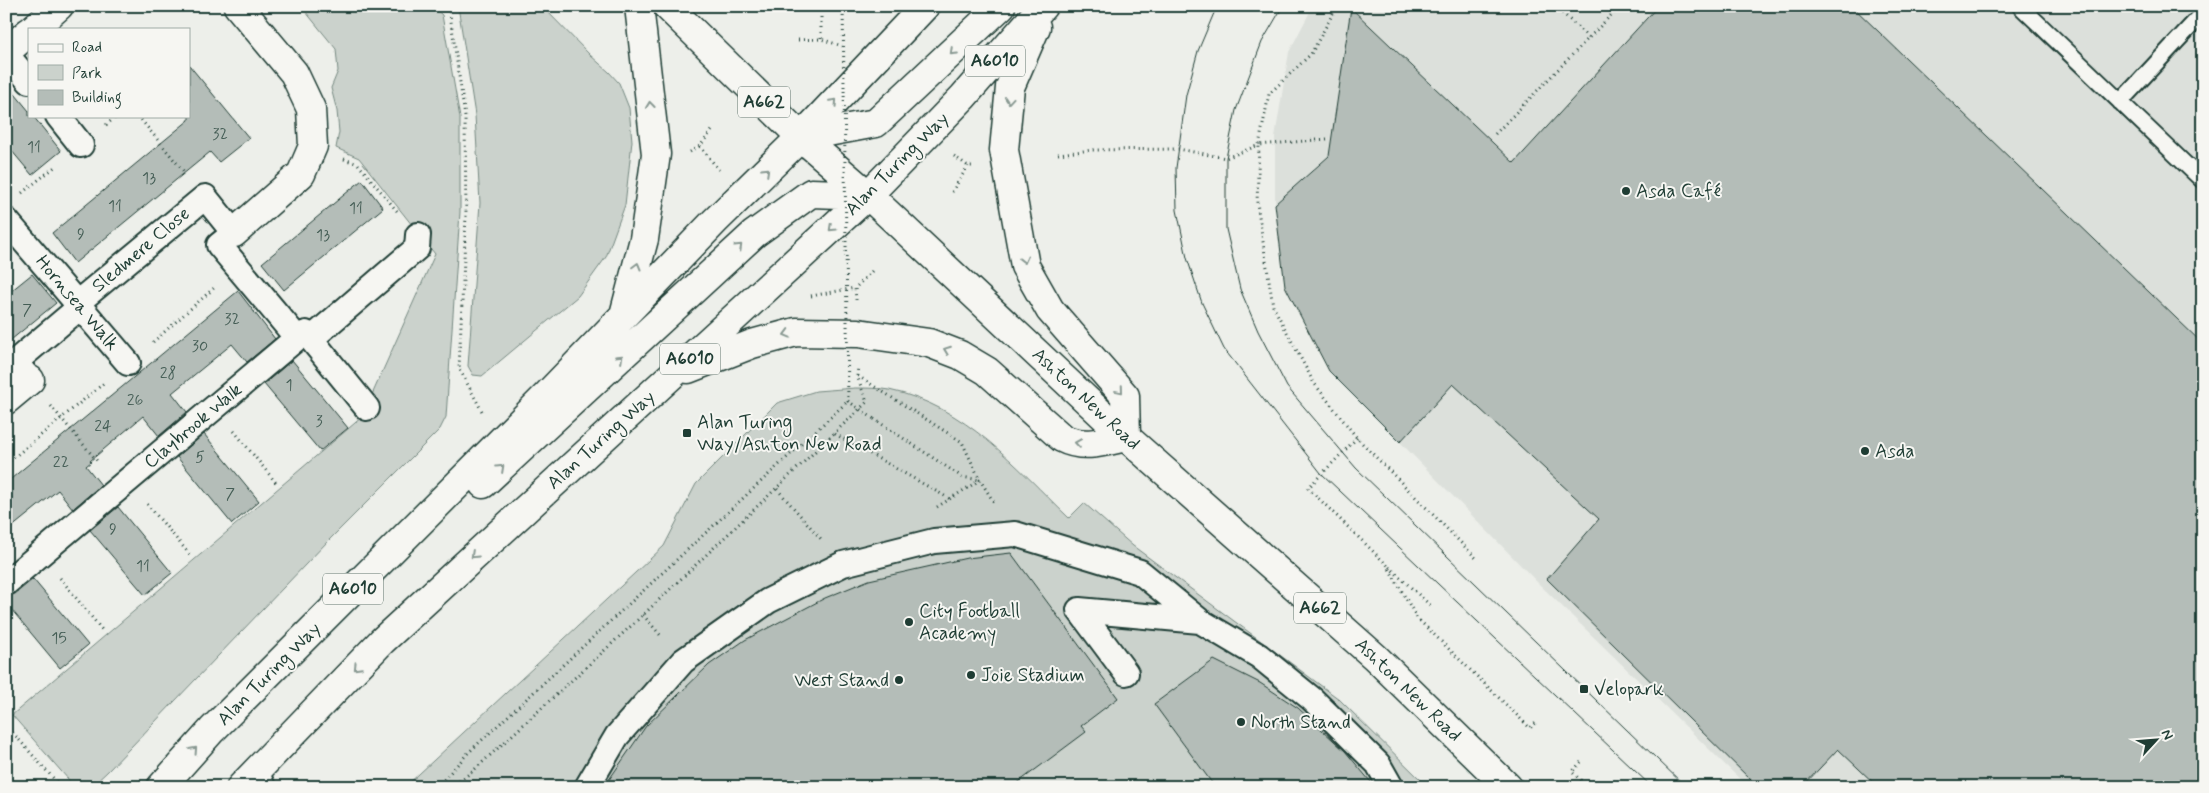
<svg xmlns="http://www.w3.org/2000/svg" width="2209" height="793" font-family="Mynerve,sans-serif">
<style>
.built{fill:#dce0db}
.green{fill:#cbd2cc;stroke:#758880}
.building{fill:#b4bdb8;stroke:#1f3d34}
.lines{fill:none;stroke-linecap:round;stroke-linejoin:round}
.service-casing{stroke:#1f3d34;stroke-width:19}
.pedestrian-casing{stroke:#1f3d34;stroke-width:28}
.minor-casing{stroke:#1f3d34;stroke-width:31}
.primary-casing{stroke:#1f3d34;stroke-width:31}
.trunk-casing{stroke:#1f3d34;stroke-width:31}
.path{stroke:#1f3d34;stroke-width:3;stroke-dasharray:1 4;stroke-linecap:butt}
.service{stroke:#f6f6f2;stroke-width:15}
.pedestrian{stroke:#f6f6f2;stroke-width:24}
.minor{stroke:#f6f6f2;stroke-width:28}
.primary{stroke:#f6f6f2;stroke-width:28}
.trunk{stroke:#f6f6f2;stroke-width:28}
.tram{stroke:#1f3d34;stroke-width:1}
.path-bridge{stroke:#1f3d34;stroke-width:3;stroke-dasharray:1 4;stroke-linecap:butt}
.oneway{stroke:#8a9a93}
.poi-dot{fill:#1f3d34;stroke:#f6f6f2;stroke-width:2}
.labels{text-anchor:middle;dominant-baseline:central;stroke-width:4;stroke-linejoin:round;paint-order:stroke}
.number-label{font-size:16px;fill:#445d55}
.shield{fill:#f6f6f2;stroke:#60746d;stroke-width:1}
.shield-label{font-size:18px;font-weight:bold;fill:#1f3d34}
.street-label{font-size:19px;fill:#1f3d34;stroke:#f6f6f2}
.poi-label{font-size:19px;fill:#1f3d34;stroke:#f6f6f2;text-anchor:start}
</style>
<rect width="100%" height="100%" fill="#edefea"/>
<filter id="ink" filterUnits="userSpaceOnUse"><feTurbulence type="fractalNoise" baseFrequency=".02" numOctaves="2"/><feDisplacementMap in="SourceGraphic" scale="10" xChannelSelector="R" yChannelSelector="G"/><feConvolveMatrix kernelMatrix="1 2 1 2 8 2 1 2 1" color-interpolation-filters="sRGB"/></filter>
<g filter="url(#ink)">
<path class="built" d="M1313,6H2203V787H1748L1538,583L1400,442L1275,204V137L1289,52Z"/>
<path class="green" d="M301,6H432L442,15L460,118V212L446,417L440,429L328,541L108,771L91,787H75L12,715L362,417L435,254L359,158L336,148L339,132L337,111L331,88L338,71L336,49Z
M458,6H542L590,55L609,72L619,83L629,108L632,141L625,205L606,257L578,296L482,376L473,375L468,366L480,203L475,115Z
M855,388C866,388 878,388 889,390C966,406 1015,466 1069,518L1084,503L1133,546L1339,699L1428,787H405L664,546L696,484L777,403L816,391Z"/>
<path class="building" d="M1658,6H1852L2203,344V787H1878L1838,749L1802,787H1758L1547,579L1599,519L1453,384L1400,442L1329,371L1285,286L1275,204L1329,156L1351,8L1514,163Z
M189,65L249,138L219,162L210,152L75,263L52,233L189,120Z
M6,83L29,111V116H33L61,151L32,175L6,144Z
M362,180L383,208L284,290L262,263Z
M32,274L56,303L6,344V295Z
M238,291L275,339L247,362L232,344L172,393L187,412L159,436L143,416L90,461L91,462L86,466L101,485L73,509L58,490L6,532V483Z
M292,360L348,428L320,451L264,384Z
M204,434L259,501L232,524L177,457Z
M118,507L172,573L145,595L90,530Z
M1011,553L1118,698L1081,726L1086,732L1012,787H604L646,726L709,665L745,640L825,598L869,580L967,558Z
M33,579L88,645L60,668L6,603V596L15,594Z
M1214,660L1260,683L1298,708L1345,751L1375,787H1215L1154,704Z"/>
<g class="lines">
<g class="service-casing">
<path id="service" d="M2020,6L2203,181
M2120,102L2203,13
M259,768L268,787"/>
</g>
<g class="pedestrian-casing">
<path id="pedestrian" d="M6,54L29,81
M58,116L81,145
M6,220L128,363
M77,303L205,197L234,233L219,245L297,338
M311,339L417,248L418,235
M30,380L15,362L80,307
M6,583L297,338L306,333L367,408
M1126,673L1079,610L1200,621
M587,787L617,736L683,661L768,601L843,564L934,541L1015,534L1140,572L1200,621L1259,656L1312,699L1378,764L1391,787"/>
</g>
<g class="minor-casing">
<path id="minor" d="M33,29L59,6
M6,52L29,32
M234,233L301,174L313,146L311,109L294,73L238,6
M6,400L30,380"/>
</g>
<g class="primary-casing">
<path id="primary" d="M667,6L801,137
M868,195L1126,437L1375,657L1508,787"/>
</g>
<g class="trunk-casing">
<path id="trunk" d="M801,137L876,123L1001,6
M801,137L868,195
M625,311L644,239L656,154L639,6
M688,369L752,344L796,332L858,333L929,343L960,355L987,371L1062,438C1083,449 1104,442 1126,437L1125,396L1050,310L1025,266L1004,150L1010,87L1036,27
M483,484L754,234L811,193L868,195
M161,787L212,730L547,395L715,221L801,137L925,6
M241,787L382,641L868,195L963,97L1043,6"/>
</g>
<path class="path" d="M1555,6L1589,38
M449,7L465,117L466,215L459,368L483,413
M821,17V39
M798,40L821,39L842,46
M138,116L185,173
M106,125L117,116
M1495,134L1620,6
M1327,139L1259,145L1257,203L1273,306L1314,383L1357,438L1477,559
M700,146L719,170
M690,152L700,146L714,128
M1058,154L1092,150L1178,149L1226,158L1259,145L1269,94L1311,54L1337,6
M954,156L968,166H972
M344,159L358,164L397,211
M952,192L968,166
M22,193L56,166
M811,296L855,288
M856,300L855,288L872,271
M153,342L214,288
M858,376L962,442L980,480
M51,406L98,462
M874,419L962,477L980,480
M234,431L277,484
M835,434L950,499
M1357,438L1308,488L1387,565L1417,618L1530,728L1538,721
M6,464L104,383
M777,489L821,539
M147,504L191,556
M937,507L980,480L995,504
M1389,567L1432,607
M60,578L102,630
M643,615L662,637
M6,725L61,787
M1581,762L1572,772L1588,787
M437,787L468,753L848,401
M451,787L473,771L643,615L867,402L857,376L858,367"/>
<use href="#service" class="service"/>
<use href="#pedestrian" class="pedestrian"/>
<use href="#minor" class="minor"/>
<use href="#primary" class="primary"/>
<use href="#trunk" class="trunk"/>
<path class="tram" d="M1217,6L1198,51L1186,95L1176,168L1177,210L1187,258L1202,303L1224,349L1321,473L1652,787
M1283,6L1262,42L1236,110L1226,158V229L1240,289L1258,331L1287,387L1356,468L1686,787"/>
<path class="path-bridge" d="M843,6L848,401L874,419"/>
</g>
<defs><path id="oneway-chevron" d="M-2-3.5L2.5 0L-2 3.5" fill="none" stroke-width="1.6" stroke-linecap="round" stroke-linejoin="round" transform="scale(1.25)"/></defs>
<g class="oneway">
<use href="#oneway-chevron" transform="translate(953 52) rotate(136)"/>
<use href="#oneway-chevron" transform="translate(1009 100) rotate(95)"/>
<use href="#oneway-chevron" transform="translate(834 102) rotate(-47)"/>
<use href="#oneway-chevron" transform="translate(650 105) rotate(-96)"/>
<use href="#oneway-chevron" transform="translate(766 171) rotate(-44)"/>
<use href="#oneway-chevron" transform="translate(832 228) rotate(137)"/>
<use href="#oneway-chevron" transform="translate(739 247) rotate(-44)"/>
<use href="#oneway-chevron" transform="translate(1024 260) rotate(76)"/>
<use href="#oneway-chevron" transform="translate(637 266) rotate(-75)"/>
<use href="#oneway-chevron" transform="translate(787 334) rotate(165)"/>
<use href="#oneway-chevron" transform="translate(947 350) rotate(-159)"/>
<use href="#oneway-chevron" transform="translate(620 358) rotate(-43)"/>
<use href="#oneway-chevron" transform="translate(1120 390) rotate(50)"/>
<use href="#oneway-chevron" transform="translate(1078 443) rotate(-172)"/>
<use href="#oneway-chevron" transform="translate(501 468) rotate(-43)"/>
<use href="#oneway-chevron" transform="translate(474 555) rotate(137)"/>
<use href="#oneway-chevron" transform="translate(357 667) rotate(134)"/>
<use href="#oneway-chevron" transform="translate(194 750) rotate(-48)"/>
</g>
</g>
<g class="poi-dot">
<circle cx="1626" cy="191" r="5"/>
<rect x="682" y="428" width="10" height="10" rx="2.5"/>
<circle cx="1865" cy="451" r="5"/>
<circle cx="909" cy="622" r="5"/>
<circle cx="971" cy="675" r="5"/>
<circle cx="899" cy="680" r="5"/>
<rect x="1579" y="684" width="10" height="10" rx="2.5"/>
<circle cx="1241" cy="722" r="5"/>
</g>
<g class="labels">
<g class="number-label">
<text x="220" y="134">32</text>
<text x="34" y="147">11</text>
<text x="149" y="178">13</text>
<text x="115" y="206">11</text>
<text x="356" y="208">11</text>
<text x="81" y="234">9</text>
<text x="323" y="235">13</text>
<text x="27" y="310">7</text>
<text x="232" y="319">32</text>
<text x="200" y="346">30</text>
<text x="168" y="373">28</text>
<text x="289" y="385">1</text>
<text x="135" y="400">26</text>
<text x="319" y="421">3</text>
<text x="103" y="426">24</text>
<text x="200" y="457">5</text>
<text x="61" y="462">22</text>
<text x="230" y="494">7</text>
<text x="113" y="529">9</text>
<text x="143" y="566">11</text>
<text x="59" y="638">15</text>
</g>
<g class="shield">
<rect x="965" y="45.5" width="60" height="31" rx="4"/>
<rect x="738" y="86.5" width="52" height="31" rx="4"/>
<rect x="660" y="343.5" width="60" height="31" rx="4"/>
<rect x="323" y="573.5" width="60" height="31" rx="4"/>
<rect x="1294" y="592.5" width="52" height="31" rx="4"/>
</g>
<g class="shield-label">
<text x="995" y="61">A6010</text>
<text x="764" y="102">A662</text>
<text x="690" y="359">A6010</text>
<text x="353" y="589">A6010</text>
<text x="1320" y="608">A662</text>
</g>
<g class="street-label">
<text transform="translate(897 164) rotate(-45)">Alan Turing Way</text>
<text transform="translate(141 250) rotate(-40)">Sledmere Close</text>
<text transform="translate(77 303) rotate(50)">Hornsea Walk</text>
<text transform="translate(1086 399) rotate(43)">Ashton New Road</text>
<text transform="translate(193 426) rotate(-40)">Claybrook Walk</text>
<text transform="translate(601 440) rotate(-42)">Alan Turing Way</text>
<text transform="translate(269 674) rotate(-45)">Alan Turing Way</text>
<text transform="translate(1408 690) rotate(44)">Ashton New Road</text>
</g>
<g class="poi-label">
<text x="1636" y="191">Asda Café</text>
<text x="697" y="422">Alan Turing<tspan x="697" dy="22">Way/Ashton New Road</tspan></text>
<text x="1875" y="451">Asda</text>
<text x="919" y="611">City Football<tspan x="919" dy="22">Academy</tspan></text>
<text x="981" y="675">Joie Stadium</text>
<text x="889" y="680" text-anchor="end">West Stand</text>
<text x="1594" y="689">Velopark</text>
<text x="1251" y="722">North Stand</text>
</g>
</g>
<rect width="2209" height="793" fill="none" stroke="#f6f6f2" stroke-width="25"/>
<rect x="12" y="12" width="2184" height="768" fill="none" stroke="#1f3d34" stroke-width="2" filter="url(#ink)"/>
<rect x="28" y="28" width="162" height="90" fill="#f6f6f2" stroke="#a0aca6"/>
<rect x="38" y="44" width="25" height="8" fill="#f6f6f2" stroke="#a0aca6"/>
<text x="72" y="52" font-size="15" fill="#1f3d34">Road</text>
<rect x="38" y="65" width="25" height="15" fill="#cbd2cc" stroke="#a0aca6"/>
<text x="72" y="78" font-size="15" fill="#1f3d34">Park</text>
<rect x="38" y="90" width="25" height="15" fill="#b4bdb8" stroke="#a0aca6"/>
<text x="72" y="102" font-size="15" fill="#1f3d34">Building</text>
<g transform="translate(2156 740) rotate(64)" stroke="#f6f6f2" stroke-width="4" paint-order="stroke">
<path d="M0-4L9 19L0 12L-9 19Z" fill="#1f3d34"/>
<text y="-8" font-size="14" font-weight="bold" text-anchor="middle" fill="#1f3d34">N</text>
</g>
</svg>
